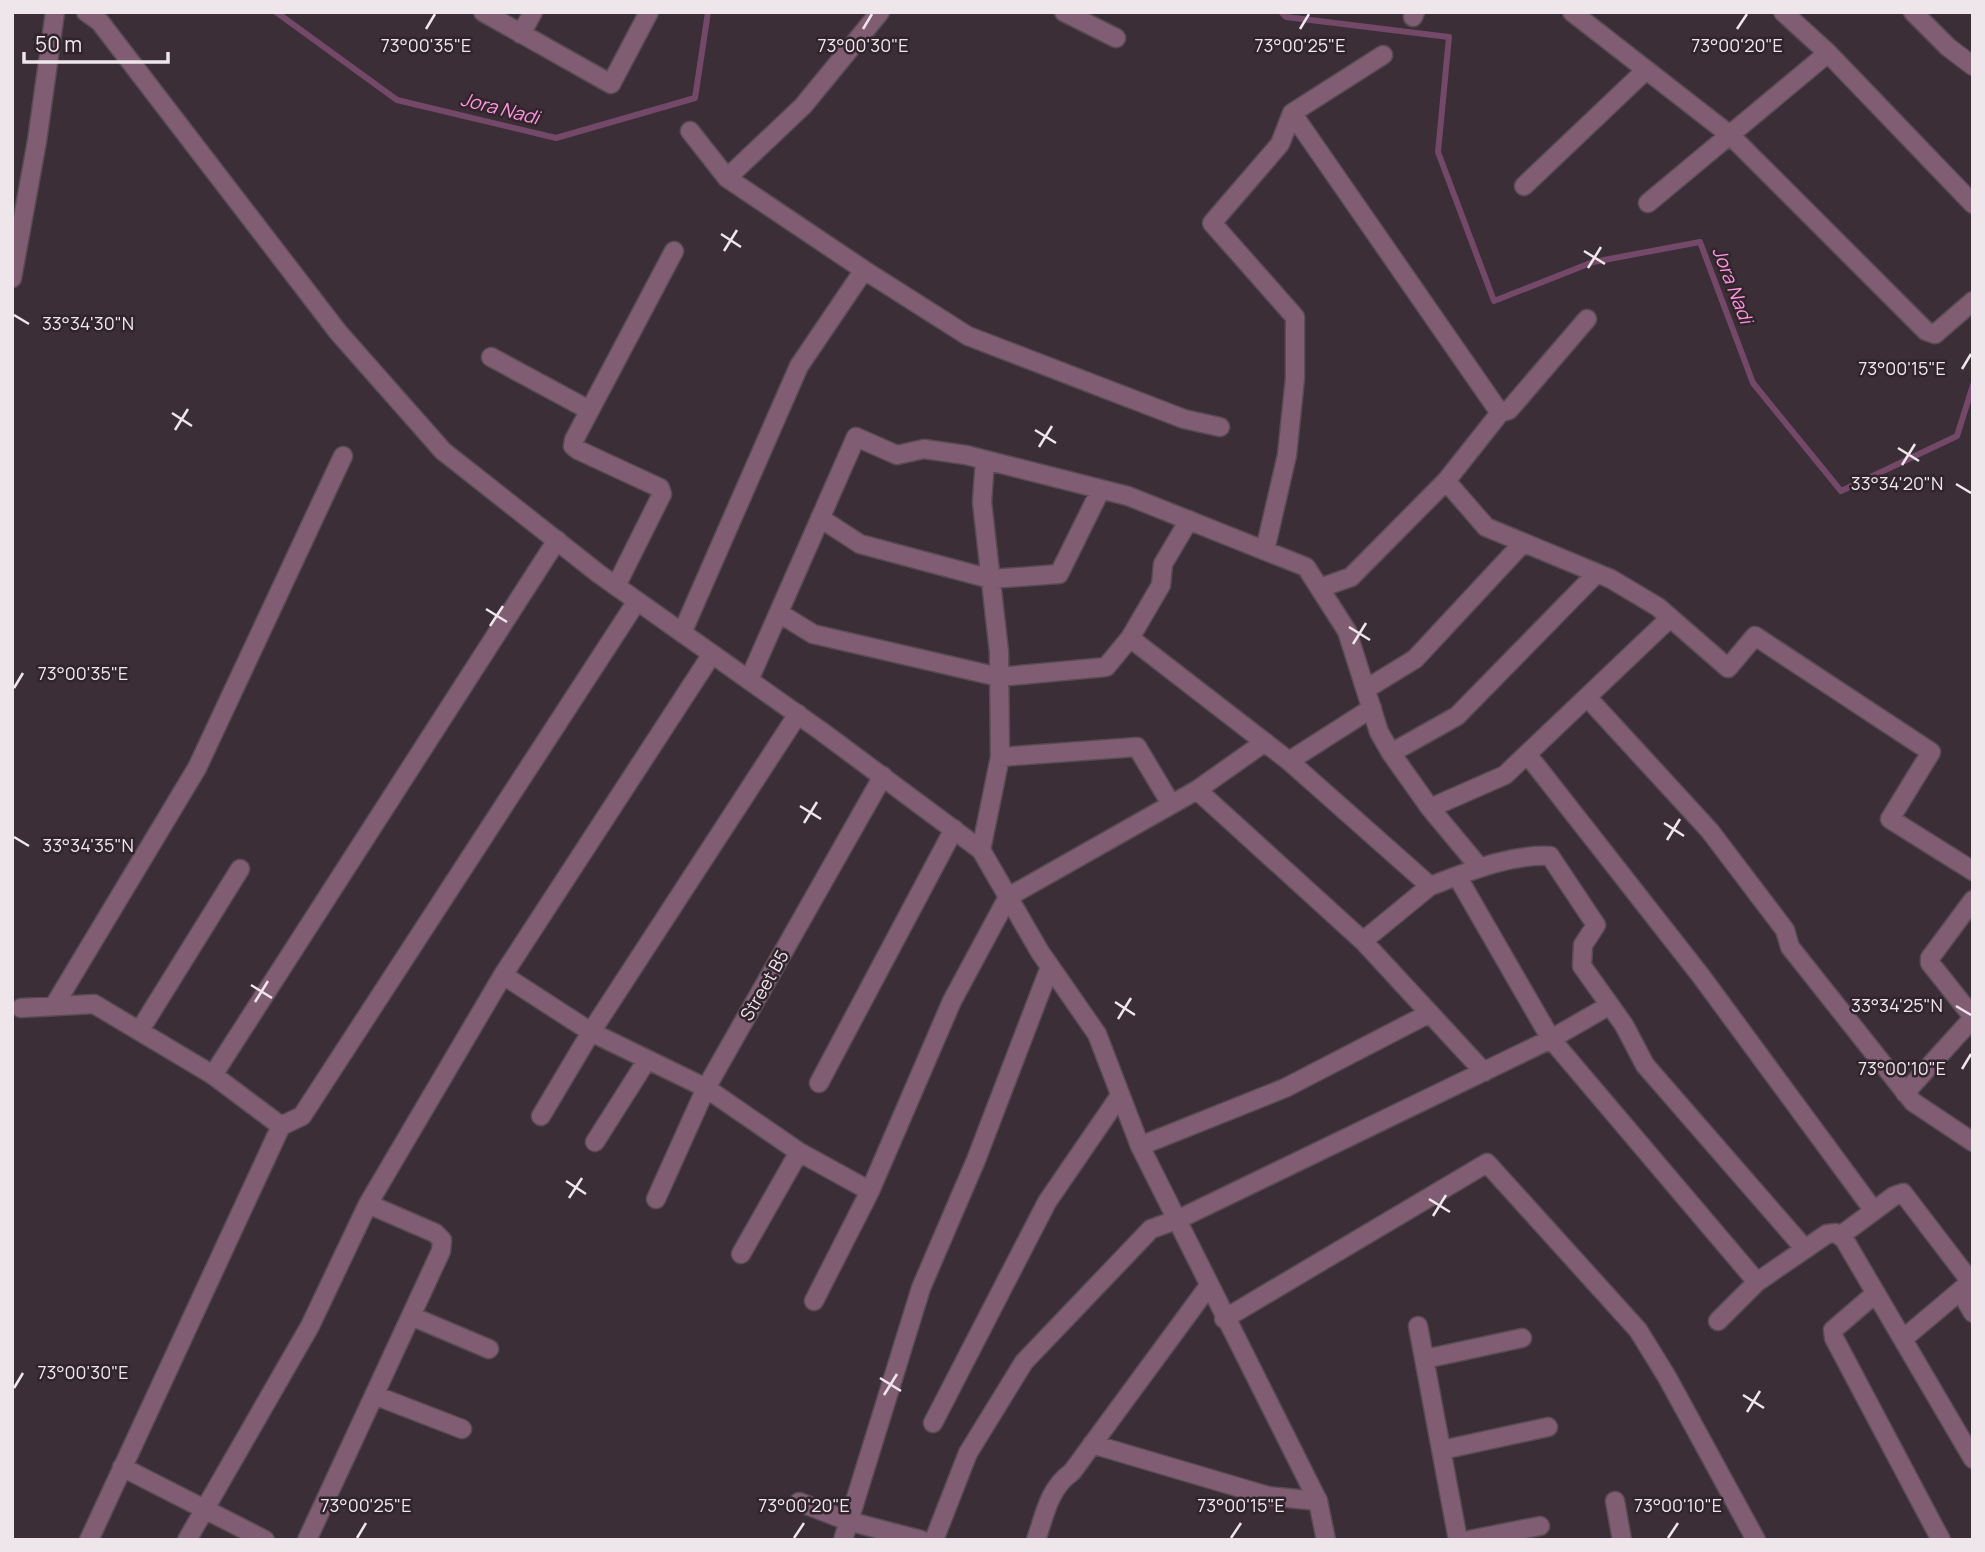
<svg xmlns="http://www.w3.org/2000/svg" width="1985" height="1552" font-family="Manrope,sans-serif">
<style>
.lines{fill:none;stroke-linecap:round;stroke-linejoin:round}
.stream{stroke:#734868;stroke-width:6}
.minor-casing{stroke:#584b53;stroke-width:21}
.tertiary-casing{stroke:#584b53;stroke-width:21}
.minor{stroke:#805d73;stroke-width:18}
.tertiary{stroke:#805d73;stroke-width:18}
.ticks{fill:none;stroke:#efe6ec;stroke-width:2.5}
.labels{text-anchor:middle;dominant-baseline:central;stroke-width:5;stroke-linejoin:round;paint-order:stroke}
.street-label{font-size:18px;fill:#efe6ec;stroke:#31242c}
.water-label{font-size:19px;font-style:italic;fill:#ff94dd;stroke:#31242c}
.ticks-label{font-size:18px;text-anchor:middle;fill:#efe6ec;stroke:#31242c;stroke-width:5;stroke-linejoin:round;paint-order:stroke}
</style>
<rect width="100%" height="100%" fill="#3b2e36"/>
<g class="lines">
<path class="stream" d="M276,12L397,100L556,138L695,98L708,12
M1281,12L1286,17L1449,37L1438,152L1494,301L1593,262L1700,242L1753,383L1841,491L1957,436L1973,385"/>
<g class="minor-casing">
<path id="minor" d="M483,12L611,84L649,12
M1064,12L1116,38
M1572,12L1730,135L1926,331L1935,334L1973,301
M1783,12L1828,53L1973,204
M1913,12L1948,47L1973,66
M1413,17L1415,12
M521,34L533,12
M1383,55L1292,113L1500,413
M690,131L727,178L864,270
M727,178L803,106L880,12
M1524,186L1646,70
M1648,203L1828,53
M12,278L37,141L55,12
M491,357L589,410
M1446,481L1486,527L1611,579L1658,607L1728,668L1755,636L1931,752L1890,819L1973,871
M820,518L860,544L991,579L1059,574L1101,489
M1189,520L1163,564L1161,585L1130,638L1289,761L1372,708
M1265,550L1287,455L1295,378V317L1212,223L1280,144L1292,113
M616,586L662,494L660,488L578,450L573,446L574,440L674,251
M1320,588L1351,577L1446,481L1500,413L1509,410L1587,319
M779,613L813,634L999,677L1106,667L1130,638
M682,633L799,366L864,270L968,336L1184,419L1220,427
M749,680L856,437L897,455L924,449L966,455L1128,496L1306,567L1347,631L1379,732L1391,753L1430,808L1480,868
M1366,689L1415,659L1523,543
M1587,697L1710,831L1785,930L1790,947L1913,1102L1973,1142
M1265,742L1197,790L1363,941L1430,886
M1391,753L1457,716L1596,574
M1527,754L1701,976L1874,1211
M1000,757L1137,747L1171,804
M1289,761L1430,886C1468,872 1509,854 1550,856L1596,925L1583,945L1582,966L1624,1025L1645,1065L1805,1249
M1430,808L1505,775L1670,618
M981,850L1000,757L999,652L982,502L985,460
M1457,876L1551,1039L1757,1282
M1973,900L1930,958V963L1973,1017
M1363,941L1484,1072
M503,975L591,1032L706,1088L799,1152
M54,1006L197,768L343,456
M21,1008L94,1004L213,1075L557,540
M140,1030L240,869
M213,1075L281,1126
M819,1083L954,829
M1905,1093L1973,1018
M541,1116L591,1032L798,714
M595,1142L647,1060
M1140,1146L1285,1088L1430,1013
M656,1199L706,1088L883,776
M1840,1236L1894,1196L1903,1193L1971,1282
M741,1254L799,1152L870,1191L952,1001L1008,897L1197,790
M1960,1291L1973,1313
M1876,1293L1833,1330L1834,1338L1941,1540
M814,1301L870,1191
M411,1316L489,1349
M1224,1319L1487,1163L1638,1330L1667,1377L1756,1540
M1718,1321L1757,1282L1827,1234L1836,1233L1844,1239L1973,1459
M1418,1326L1458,1540
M1903,1339L1973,1280
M1425,1359L1522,1338
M374,1395L462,1429
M933,1423L1047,1202L1119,1097
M1092,1444L1268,1496L1318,1501
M1442,1450L1548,1427
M122,1467L265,1540
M1615,1501L1622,1540
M799,1502L848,1521L921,1540
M89,1540L281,1126L302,1116L637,601
M187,1540L310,1326L368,1204L503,975L712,654
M307,1540L441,1251L442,1240L435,1233L368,1204
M843,1540L921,1288L976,1160L1050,967
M934,1540L968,1453L1024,1362L1151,1229L1179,1219L1551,1039L1610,1005
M1036,1540C1045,1514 1049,1488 1072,1472L1208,1287
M1469,1540L1540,1526"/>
</g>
<g class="tertiary-casing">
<path id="tertiary" d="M86,12L100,22L338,332L443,451L599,574L821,731L981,850L1040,952L1097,1034L1140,1146L1318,1501L1326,1540"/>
</g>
<use href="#minor" class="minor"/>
<use href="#tertiary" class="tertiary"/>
</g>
<path class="ticks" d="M426,29L435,14M863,29L872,14M1300,29L1309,14M1737,29L1747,14M721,234L741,247M724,251L737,230M1584,251L1605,264M1588,268L1601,247M14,315L29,324M1962,369L1971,354M172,413L192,426M175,430L188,409M1035,430L1056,443M1039,447L1052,426M1898,448L1919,461M1902,465L1915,444M1956,484L1971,493M486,609L507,622M490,626L503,606M1349,627L1370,640M1353,644L1366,623M14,688L23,673M800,806L821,819M804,823L817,802M1664,823L1684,836M14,837L29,846M1667,840L1680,819M251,985L272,998M255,1002L268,981M1115,1002L1135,1015M1956,1006L1971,1015M1118,1019L1131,998M1962,1069L1971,1054M566,1181L586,1194M569,1198L582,1178M1429,1199L1450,1212M1433,1216L1446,1195M880,1378L901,1391M14,1388L23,1373M884,1395L897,1374M1743,1395L1764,1408M1747,1412L1760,1391M357,1538L366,1523M794,1538L804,1523M1231,1538L1241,1523M1668,1538L1678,1523"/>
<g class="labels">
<g class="street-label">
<text transform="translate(764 985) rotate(-60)">Street B5</text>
</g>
<g class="water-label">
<text transform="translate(500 108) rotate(14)">Jora Nadi</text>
<text transform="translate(1733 285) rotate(69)">Jora Nadi</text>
</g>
</g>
<g class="ticks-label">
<text x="426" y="52">73°00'35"E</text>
<text x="863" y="52">73°00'30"E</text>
<text x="1300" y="52">73°00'25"E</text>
<text x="1737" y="52">73°00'20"E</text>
<text x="88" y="330">33°34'30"N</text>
<text x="1902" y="375">73°00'15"E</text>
<text x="1897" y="490">33°34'20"N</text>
<text x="83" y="680">73°00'35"E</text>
<text x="88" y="852">33°34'35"N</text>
<text x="1897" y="1012">33°34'25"N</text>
<text x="1902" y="1075">73°00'10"E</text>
<text x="83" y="1379">73°00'30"E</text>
<text x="366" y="1512">73°00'25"E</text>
<text x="804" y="1512">73°00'20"E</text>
<text x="1241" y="1512">73°00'15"E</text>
<text x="1678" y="1512">73°00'10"E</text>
</g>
<rect width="1985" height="1552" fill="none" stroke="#efe6ec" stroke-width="28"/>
<path d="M24 52v10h144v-10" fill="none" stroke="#efe6ec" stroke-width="3.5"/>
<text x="35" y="52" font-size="21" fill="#efe6ec" stroke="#31242c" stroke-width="5" paint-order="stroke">50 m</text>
</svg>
